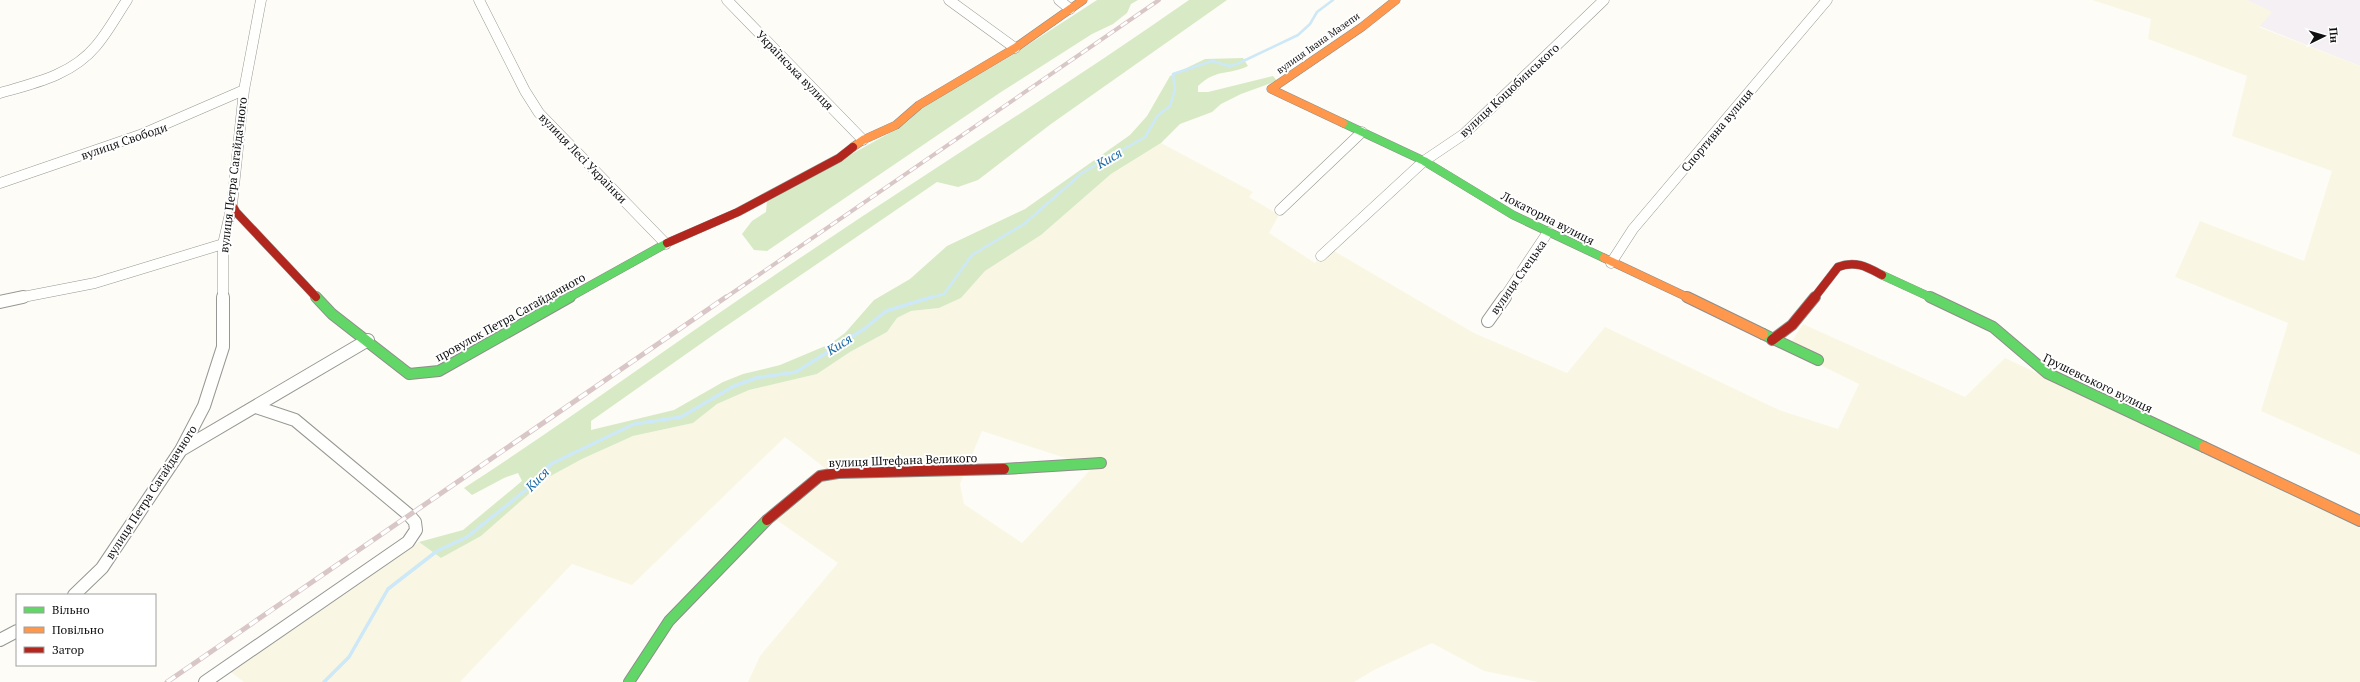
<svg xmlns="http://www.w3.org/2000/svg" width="2360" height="682" font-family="'PT Serif',serif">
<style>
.industrial{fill:#f5f0f3}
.farmland{fill:#f9f7e4;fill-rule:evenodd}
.forest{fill:#d8eac5}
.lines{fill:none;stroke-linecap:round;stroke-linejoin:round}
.stream-far1{stroke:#cde8f7;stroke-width:2.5}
.stream{stroke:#cde8f7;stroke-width:3.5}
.street-far1-casing{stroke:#979795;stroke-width:11}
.street-casing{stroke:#979795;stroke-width:14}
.fast-far1-casing{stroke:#8e8d8b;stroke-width:9}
.fast-casing{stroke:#8e8d8b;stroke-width:12}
.slow-far1-casing{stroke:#8e8d8b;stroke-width:9}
.slow-casing{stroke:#8e8d8b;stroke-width:12}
.jam-far1-casing{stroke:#8e8d8b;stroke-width:9}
.jam-casing{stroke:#8e8d8b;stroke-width:12}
.street-far1{stroke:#fffffe;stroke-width:10}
.street{stroke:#fffffe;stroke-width:12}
.fast-far1{stroke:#63d668;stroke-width:8}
.fast{stroke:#63d668;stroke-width:10}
.slow-far1{stroke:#ff974d;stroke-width:8}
.slow{stroke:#ff974d;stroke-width:10}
.jam-far1{stroke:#b3261e;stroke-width:8}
.jam{stroke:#b3261e;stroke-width:10}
.rail-far1-casing{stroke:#d9c6c7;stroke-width:4}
.rail-casing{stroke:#d9c6c7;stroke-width:5}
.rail-far1{stroke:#fff;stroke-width:2.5;stroke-dasharray:8;stroke-linecap:butt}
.rail{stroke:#fff;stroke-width:3.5;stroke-dasharray:10;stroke-linecap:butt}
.labels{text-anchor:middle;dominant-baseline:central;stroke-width:4;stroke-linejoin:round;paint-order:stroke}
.far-street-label{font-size:10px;fill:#111;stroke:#fff}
.street-label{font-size:12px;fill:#111;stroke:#fff}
.water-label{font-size:13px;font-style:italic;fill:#1768a6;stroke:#fff}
</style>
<rect width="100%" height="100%" fill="#fdfcf7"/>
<path class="industrial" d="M2247,0H2360V66L2259,26Z"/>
<path class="farmland" d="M2092,0H2247L2272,12L2259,27L2360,66V455L2261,411L2288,323L2175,277L2200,221L2304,261L2332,171L2232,136L2247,76L2148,39L2151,19Z
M1161,143L1253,192L1249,197L1279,215L1269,233L1315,263L1321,256L1334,251L1474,333L1567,373L1605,327L1779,410L1838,429L1859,384L1787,349L1803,324L1965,397L2005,358L2360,524V682H1538L1484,671L1432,643L1374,670L1354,682H748L760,656L838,563L771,516L830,472L785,437L632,585L572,564L460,682H244L227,669L419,542L441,558L481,536L547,478L582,459L633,436L693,423L717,404L749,390L817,374L850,352L887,332L897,318L911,311L939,308L961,298L985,271L1041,235L1111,174ZM982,431L1093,467L1022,543L964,504L960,484Z"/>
<path class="forest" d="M1097,0H1138L1131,4L1127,13L1113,24L1092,34L1001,92L767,251L754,250L742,234L752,221L766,212L767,201L895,130L908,121L921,108L1009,57Z
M1189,0H1227L1051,124L978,180L958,187L937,182L716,333L591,421V430L674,410L723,382L743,374L780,365L830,344L845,333L874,300L910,279L947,246L1025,209L1130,135L1147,116L1170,76L1205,59L1243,58L1248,66C1227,76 1217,68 1198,86V92H1208L1273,76L1277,81L1241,94L1221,104L1212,112L1180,124L1161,143L1111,174L1041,235L985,271L961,298L939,308L911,311L897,318L887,332L850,352L817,374L749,390L717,404L693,423L633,436L582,459L547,478L481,536L441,558L419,542L463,530L522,481L518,473L504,478L472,495L464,488C581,412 693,329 809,252C935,167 1065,87 1189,0Z"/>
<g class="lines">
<path class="stream-far1" d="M929,298L944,294L972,255L1024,224L1082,173L1145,137L1158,115L1170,106L1175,89L1173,74L1212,61L1229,66L1237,64L1298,35L1310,24L1317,12L1333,0"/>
<path class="stream" d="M324,682L349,657L388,589L437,551L467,537L531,486L551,464L634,424L681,417L734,386L756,378L796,372L864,329L886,311L932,297"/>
<g class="street-far1-casing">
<path id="street-far1" d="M479,0L525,91L539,113L666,244
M727,0L863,140
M949,0L1015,48
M1059,0L1070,9
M0,93C35,83 72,75 96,46C108,32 117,15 127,0
M0,183L140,135L244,90
M1280,210L1362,132
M1321,256L1424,161L1464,134L1604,0
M1611,263L1633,229L1827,0
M18,298L95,283L223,244
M223,298V244L232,205L244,90L261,0
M1504,298L1548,232"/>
</g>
<g class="street-casing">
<path id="street" d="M0,302L23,297
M1488,321L1505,297
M181,450L368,340
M74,595L102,568L181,450L204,406L223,347V297
M0,640L17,631
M205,682L408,542L416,530L415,522L409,515L295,420L256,407"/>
</g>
<g class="fast-far1-casing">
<path id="fast-far1" d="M1343,123L1424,161L1513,215L1604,258
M1882,275L1932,298
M316,297L317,298
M568,298L667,243"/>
</g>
<g class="fast-casing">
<path id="fast" d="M316,297L332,314L409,374L439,371L570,297
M1930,297L1993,327L2047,373L2204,447
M1763,334L1818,360
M1004,469L1101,463
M629,682L669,621L767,520"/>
</g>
<g class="slow-far1-casing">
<path id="slow-far1" d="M1343,123L1271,89L1362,27L1396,0
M853,147L863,140L896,125L919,105L1015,48L1083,0
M1604,258L1689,298"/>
</g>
<g class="slow-casing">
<path id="slow" d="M1687,297L1763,334
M2204,447L2360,521"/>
</g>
<g class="jam-far1-casing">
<path id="jam-far1" d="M232,205L236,212L316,297
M667,243L738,212L839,158L853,147
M1814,298L1838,267C1855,260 1867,267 1882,275"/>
</g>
<g class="jam-casing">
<path id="jam" d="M1772,340L1792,325L1815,297
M767,520L820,476L838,473L1004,469"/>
</g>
<use href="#street-far1" class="street-far1"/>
<use href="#street" class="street"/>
<use href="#fast-far1" class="fast-far1"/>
<use href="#fast" class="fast"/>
<use href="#slow-far1" class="slow-far1"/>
<use href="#slow" class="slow"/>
<use href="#jam-far1" class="jam-far1"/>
<use href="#jam" class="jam"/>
<g class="rail-far1-casing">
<path id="rail-far1" d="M725,298L1159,0"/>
</g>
<g class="rail-casing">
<path id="rail" d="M167,682L726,297"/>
</g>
<use href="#rail-far1" class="rail-far1"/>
<use href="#rail" class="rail"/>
</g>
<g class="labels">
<g class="far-street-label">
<text transform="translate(1318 43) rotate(-35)">вулиця Івана Мазепи</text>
</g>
<g class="street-label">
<text transform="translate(795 70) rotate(46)">Українська вулиця</text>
<text transform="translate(1509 90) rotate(-43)">вулиця Коцюбинського</text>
<text transform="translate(1717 130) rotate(-50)">Спортивна вулиця</text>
<text transform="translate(124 141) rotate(-19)">вулиця Свободи</text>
<text transform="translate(583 158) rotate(46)">вулиця Лесі Українки</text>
<text transform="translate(233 175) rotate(-83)">вулиця Петра Сагайдачного</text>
<text transform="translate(1548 218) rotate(27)">Локаторна вулиця</text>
<text transform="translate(1518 277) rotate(-55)">вулиця Стецька</text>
<text transform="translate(510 317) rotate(-29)">провулок Петра Сагайдачного</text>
<text transform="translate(2098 383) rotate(26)">Грушевського вулиця</text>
<text transform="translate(903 460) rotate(-2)">вулиця Штефана Великого</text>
<text transform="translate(151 492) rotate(-57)">вулиця Петра Сагайдачного</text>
</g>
<g class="water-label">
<text transform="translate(1109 158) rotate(-30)">Кися</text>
<text transform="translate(839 344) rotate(-32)">Кися</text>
<text transform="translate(537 479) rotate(-46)">Кися</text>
</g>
</g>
<rect x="16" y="594" width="140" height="72" fill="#ffffff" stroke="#a0a0a0"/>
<rect x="24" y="607" width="20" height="6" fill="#63d668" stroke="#a0a0a0"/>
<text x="52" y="614" font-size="12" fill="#111111">Вільно</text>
<rect x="24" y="627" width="20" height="6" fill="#ff974d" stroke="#a0a0a0"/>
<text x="52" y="634" font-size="12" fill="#111111">Повільно</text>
<rect x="24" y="647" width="20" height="6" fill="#b3261e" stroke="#a0a0a0"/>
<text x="52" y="654" font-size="12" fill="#111111">Затор</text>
<g transform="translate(2324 36) rotate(85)" stroke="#ffffff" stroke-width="3" paint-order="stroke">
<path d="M0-3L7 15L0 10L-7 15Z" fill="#111111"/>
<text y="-6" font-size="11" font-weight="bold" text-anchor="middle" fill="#111111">Пн</text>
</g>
</svg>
